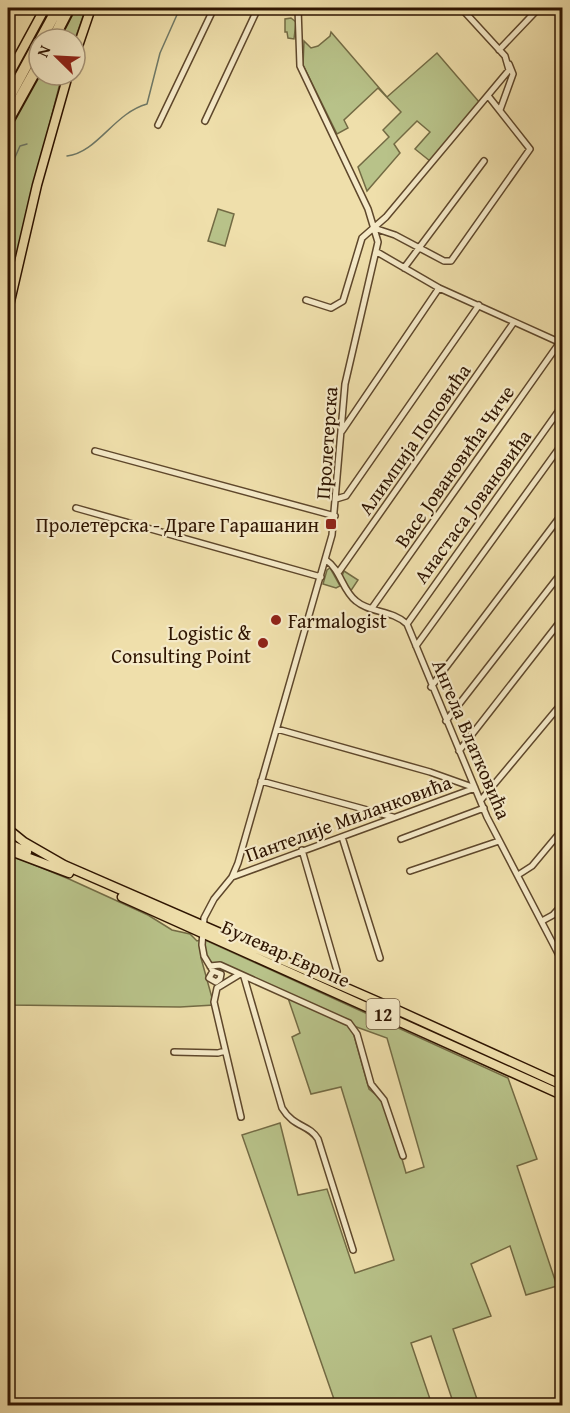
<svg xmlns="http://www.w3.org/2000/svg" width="570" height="1413" font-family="'Gentium Book Plus',serif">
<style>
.green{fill:#b8c289;stroke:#736b44;stroke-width:1.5;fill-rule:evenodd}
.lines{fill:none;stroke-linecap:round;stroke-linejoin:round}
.stream{stroke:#6f7967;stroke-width:1.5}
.minor-casing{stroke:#5e472b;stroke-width:8}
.primary-casing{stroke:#2e1400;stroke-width:11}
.motorway-casing{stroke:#2e1400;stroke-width:14}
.minor{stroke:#f5eac8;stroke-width:5}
.primary{stroke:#efdfab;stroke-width:8}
.motorway{stroke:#efdfab;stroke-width:10}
.poi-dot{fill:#8f2418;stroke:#f5eac8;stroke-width:2}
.labels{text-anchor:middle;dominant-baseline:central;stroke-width:4.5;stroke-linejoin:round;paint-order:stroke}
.shield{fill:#f5eac8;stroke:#6a543c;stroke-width:1.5}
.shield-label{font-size:18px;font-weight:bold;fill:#2e1400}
.street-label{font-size:20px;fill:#2e1400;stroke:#f5eac8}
.poi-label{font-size:20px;fill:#2e1400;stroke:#f5eac8;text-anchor:end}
</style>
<rect width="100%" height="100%" fill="#efdfab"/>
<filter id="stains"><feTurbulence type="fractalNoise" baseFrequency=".00333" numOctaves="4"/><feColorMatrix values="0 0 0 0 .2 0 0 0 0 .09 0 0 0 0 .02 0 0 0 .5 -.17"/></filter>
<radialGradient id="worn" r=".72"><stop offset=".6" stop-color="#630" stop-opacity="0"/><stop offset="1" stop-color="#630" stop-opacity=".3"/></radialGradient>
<path class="green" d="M75,8H86L75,39H59Z
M291,18L296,22L294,39L288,38L287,32H285V19Z
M331,32L387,97L437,53L480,103L430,161L415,149L430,132L417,121L394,144L400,153L367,191L358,167L389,137L383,130L401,112L378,88L344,120L348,128L337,134L303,65L304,41L311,48L318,46L330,36Z
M39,74L62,75L8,290V128Z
M218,209L234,214L225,246L208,241Z
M330,568L340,586L336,588L323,584L327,570Z
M344,571L358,580L350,592L342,576Z
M8,854L69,879L148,915L172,930L190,934L197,941L203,939L508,1078L537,1159L517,1166L557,1286L526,1295L510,1246L471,1264L491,1316L453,1329L479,1405H454L431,1336L411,1343L432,1405H336L242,1135L280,1123L298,1195L327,1189L355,1273L394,1260L341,1087L311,1094L292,1037L300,1033L288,998L201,958L214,1005L180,1007L8,1005ZM351,1025L387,1038L424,1167L406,1173L386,1103L369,1089Z"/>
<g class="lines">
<path class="stream" d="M67,156C97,153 114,113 147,104L160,53L180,8
M8,173L20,146L27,144"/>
<g class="minor-casing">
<path id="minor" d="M499,50L539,8
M500,110L513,74L509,64
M205,121L258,8
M158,125L214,8
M374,228L395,235L444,261H451L530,149L489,97
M377,252L439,288L561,343
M404,268L484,161
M306,300L331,308L343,301L362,238L386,217L509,70L505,56L461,8
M342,431L439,288
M95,451L335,516
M336,499L346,496L479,305
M76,508L321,577
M326,560C341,570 342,590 356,601C370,613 392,610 407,624L487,817L562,961
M338,573L514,322
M372,608L560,342
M407,624L562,406
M416,646L562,444
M431,687L562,514
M446,721L562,572
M277,729L430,772L475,788
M459,751L562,619
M261,781L393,817
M481,800L562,703
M342,837L380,958
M401,839L484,808
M302,850L337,971
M410,871L499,841
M518,875L532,866L562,830
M232,877L475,788
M542,921L553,915L562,905
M210,966L220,965L240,974
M213,971L209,978L216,982L220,979L221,974L213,971L204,956L202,945L204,918L214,899L232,877L238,863L332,535L345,384L378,242L368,209L300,66L298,8
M244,977L282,1108C294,1128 309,1124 318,1139L353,1250
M174,1052L218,1053L225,1051
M241,1117L214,1002L217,988L240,974L349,1023L357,1034L371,1084L384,1100L403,1156"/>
</g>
<g class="primary-casing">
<path id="primary" d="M75,55L91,8
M8,76L45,8
M8,310L37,185L68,75
M8,829L24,842L64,865L397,1010L562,1085
M8,843L27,852
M8,850L69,873
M122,897L562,1095"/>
</g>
<g class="motorway-casing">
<path id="motorway" d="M41,39L58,8
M53,39L69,8
M8,99L39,42
M8,120L39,64"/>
</g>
<use href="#minor" class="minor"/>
<use href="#primary" class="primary"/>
<use href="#motorway" class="motorway"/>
</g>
<g class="poi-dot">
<rect x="325" y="518" width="12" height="12" rx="3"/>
<circle cx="276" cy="620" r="6"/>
<circle cx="263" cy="643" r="6"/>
</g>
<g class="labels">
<rect class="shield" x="366.5" y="999" width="33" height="30" rx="4.5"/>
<g class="shield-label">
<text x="383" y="1014">12</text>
</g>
<g class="street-label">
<text transform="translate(414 439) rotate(-55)">Алимпија Поповића</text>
<text transform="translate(326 443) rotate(-86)">Пролетерска</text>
<text transform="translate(454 466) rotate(-55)">Васе Јовановића Чиче</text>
<text transform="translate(472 506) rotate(-54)">Анастаса Јовановића</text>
<text transform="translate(472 739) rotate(67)">Ангела Влатковића</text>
<text transform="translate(348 818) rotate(-20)">Пантелије Миланковића</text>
<text transform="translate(286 953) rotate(24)">Булевар Европе</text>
</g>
<g class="poi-label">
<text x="319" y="524">Пролетерска - Драге Гарашанин</text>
<text x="288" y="620" text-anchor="start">Farmalogist</text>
<text x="251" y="632">Logistic &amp;<tspan x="251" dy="23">Consulting Point</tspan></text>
</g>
</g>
<rect width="570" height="1413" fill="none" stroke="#efdfab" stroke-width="30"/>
<rect x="9" y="9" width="552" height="1395" fill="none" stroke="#2e1400" stroke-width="3"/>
<rect x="15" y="15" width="540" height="1383" fill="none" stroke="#2e1400" stroke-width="1.5"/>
<g transform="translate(57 57) rotate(294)"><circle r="28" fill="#f5eac8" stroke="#a59478" stroke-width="1.5"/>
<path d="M0-4.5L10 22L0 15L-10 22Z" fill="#8f2418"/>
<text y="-9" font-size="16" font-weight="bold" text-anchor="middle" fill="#2e1400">N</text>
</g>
<rect width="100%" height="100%" filter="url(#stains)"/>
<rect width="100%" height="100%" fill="url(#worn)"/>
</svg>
